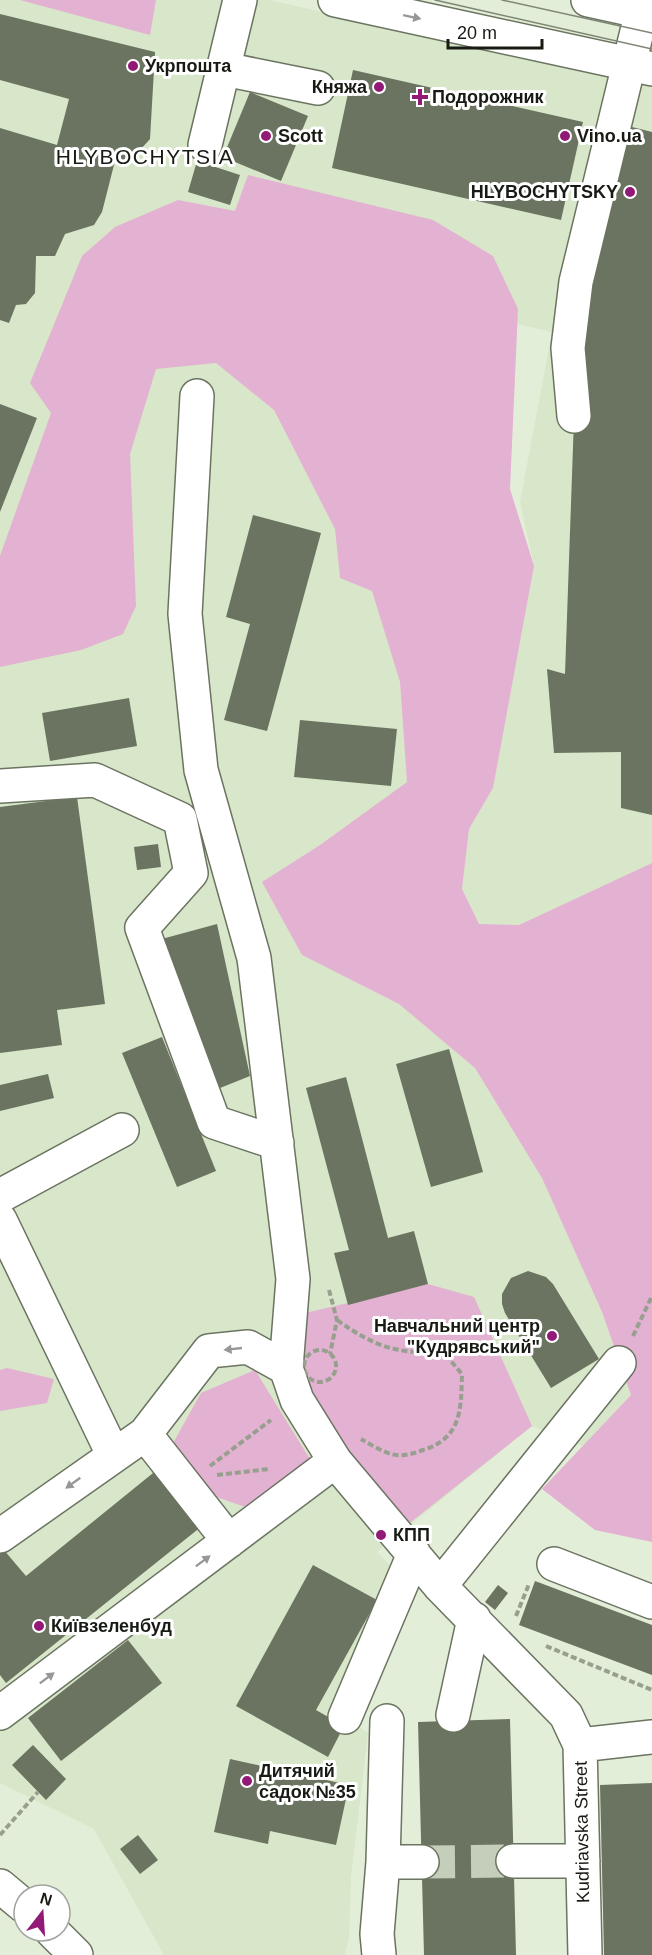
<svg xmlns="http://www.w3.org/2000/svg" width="652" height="1955" font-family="Helvetica,sans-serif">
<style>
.built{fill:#d8e6c9}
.green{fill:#e3b1d1}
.building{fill:#6a7460}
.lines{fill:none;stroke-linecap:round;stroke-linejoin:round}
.minor-tunnel{stroke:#c4ceba;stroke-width:33;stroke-dasharray:33 16;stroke-linecap:butt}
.minor-casing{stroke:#6b7461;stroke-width:36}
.major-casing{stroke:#6b7461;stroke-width:36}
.path{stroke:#979f8e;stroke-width:4;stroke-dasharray:6 3;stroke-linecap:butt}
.minor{stroke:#fff;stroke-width:33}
.major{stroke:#fff;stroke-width:33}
.tram{stroke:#7e8676;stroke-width:1.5}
.oneway{fill:#979895}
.poi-dot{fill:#931976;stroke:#fff;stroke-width:2}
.labels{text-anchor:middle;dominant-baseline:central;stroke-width:6;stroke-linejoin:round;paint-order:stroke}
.poi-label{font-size:18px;font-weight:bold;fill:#171b13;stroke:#fff;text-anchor:start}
.street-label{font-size:18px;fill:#171b13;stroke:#fff}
.quarter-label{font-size:21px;letter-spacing:1.5px;fill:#171b13;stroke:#fff}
</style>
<rect width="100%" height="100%" fill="#e3eed8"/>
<path class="built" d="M0,0H270L652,87V863L519,925L479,924L462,889L469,829L493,788L534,566L520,502L552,332L141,238L156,368L216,363L274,410L335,529L340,578L372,591L400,682L407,782L320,845L263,882L302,955L399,1004L475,1068L542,1178L602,1312L631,1395L583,1446L532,1426L377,1552L394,1570L334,1709L368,1733L351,1878L349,1937L345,1955H164L94,1829L0,1783Z"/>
<path class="green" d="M20,0H156L150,35Z
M248,175L433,220L493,256L518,309L510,489L534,566L493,788L469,829L462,889L479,924L519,925L652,863V1542L595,1530L542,1489L631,1395L602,1312L542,1178L475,1068L399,1004L302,955L262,882L320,845L407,782L400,682L372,591L340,578L335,529L274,410L216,363L156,369L130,454L136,606L123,634L81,650L0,667V556L51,413L30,383L82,256L115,227L178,200L235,211Z
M428,1284L474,1297L532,1426L406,1526L305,1400L297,1378L301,1314Z
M7,1368L54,1379L47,1403L0,1411V1370Z
M255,1370L316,1469L248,1508L208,1494L172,1445L201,1393Z"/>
<path class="building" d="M0,14L155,52L150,139L131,160L115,161L102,212L94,225L65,234L55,256H36L35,293L26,304L16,305L9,323L0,320V128L57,145L69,99L0,80Z
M353,70L583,122L561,220L332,168Z
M250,92L308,116L281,181L223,157Z
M624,125L652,132V815L621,808V752L554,753L547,669L565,674L577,333Z
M197,161L240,175L230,205L188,192Z
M0,404L37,418L0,512Z
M253,515L321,533L267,731L224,720L250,624L226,617Z
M129,698L137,746L50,761L42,713Z
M300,720L397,729L391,786L294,777Z
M77,797L105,1004L57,1010L62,1045L0,1053V807Z
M158,844L161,867L137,870L134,847Z
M217,924L250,1076L215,1090L158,940Z
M162,1037L216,1171L177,1187L122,1053Z
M449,1049L483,1172L431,1187L396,1064Z
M48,1074L54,1098L0,1111V1085Z
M346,1077L388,1238L414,1231L428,1284L348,1305L334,1253L349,1250L306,1088Z
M528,1271L546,1277L553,1284L599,1359L551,1388L505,1313L502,1304V1294L511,1278Z
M158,1469L202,1526L6,1683L0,1675V1551L3,1549L26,1576Z
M313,1565L377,1600L316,1710L344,1726L328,1757L236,1706Z
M535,1581L652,1625V1675L519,1625Z
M498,1585L508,1593L495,1610L485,1602Z
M128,1640L162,1683L61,1761L28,1718Z
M510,1719L516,1955H424L418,1722Z
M33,1745L66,1779L46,1800L12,1765Z
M230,1759L349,1785L336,1845L270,1831L268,1844L214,1832Z
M652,1783V1955H604L600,1785Z
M138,1835L158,1860L140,1874L120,1849Z"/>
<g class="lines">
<path class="minor-tunnel" d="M422,1862L513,1861"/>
<g class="minor-casing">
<path id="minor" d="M224,69L318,88
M205,145L240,0
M197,396L185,614L201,770L254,958L293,1279L286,1368L297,1400L335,1461L440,1586L566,1715L580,1745
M574,416L568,348L576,282L642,11
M0,786L95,780L180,819L191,873L142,928L214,1122L277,1143
M0,1196L122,1130
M0,1220L113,1454
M145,1434L229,1541
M0,1536L145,1434L209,1351L248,1347L286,1368
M554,1564L652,1602
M440,1586L619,1363
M0,1713L335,1461
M453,1715L474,1619
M345,1717L414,1554
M513,1861H583
M383,1862H422
M0,1886L24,1906
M52,1931L76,1955
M379,1955L377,1934L383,1862L387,1721
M585,1955L580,1745L652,1737"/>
</g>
<g class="major-casing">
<path id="major" d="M335,0L652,69
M588,0L652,14"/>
</g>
<path class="path" d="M329,1290L337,1320L330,1354
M337,1320C377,1348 395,1353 444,1353L462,1374C461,1409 462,1438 423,1450C412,1454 402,1457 391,1454C381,1451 370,1444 361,1439
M633,1336L652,1296
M304 1366a16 16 0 1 1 32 0a16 16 0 1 1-32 0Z
M210,1466L271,1420
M217,1475L269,1469
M516,1616L529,1584
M546,1646L652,1690
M0,1835L38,1792"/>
<use href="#minor" class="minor"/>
<use href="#major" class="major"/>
<path class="tram" d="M435,0L652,49
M502,0L652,33"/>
</g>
<defs><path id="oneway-solid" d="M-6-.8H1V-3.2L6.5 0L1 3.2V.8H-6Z" transform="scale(1.5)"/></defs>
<g class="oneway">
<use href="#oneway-solid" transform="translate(412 17) rotate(12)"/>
<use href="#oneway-solid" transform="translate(233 1349) rotate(174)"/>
<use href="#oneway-solid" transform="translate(73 1483) rotate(144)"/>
<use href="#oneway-solid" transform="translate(203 1561) rotate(-37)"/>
<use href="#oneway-solid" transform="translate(47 1678) rotate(-37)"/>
</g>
<g class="poi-dot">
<circle cx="133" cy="66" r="6"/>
<circle cx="379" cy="87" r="6"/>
<path d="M417 88h6v6h6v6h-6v6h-6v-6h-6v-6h6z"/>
<circle cx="266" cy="136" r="6"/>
<circle cx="565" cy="136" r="6"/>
<circle cx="630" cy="192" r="6"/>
<circle cx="552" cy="1336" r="6"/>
<circle cx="381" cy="1535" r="6"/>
<circle cx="39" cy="1626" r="6"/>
<circle cx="247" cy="1781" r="6"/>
</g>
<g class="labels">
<g class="poi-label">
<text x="145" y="66">Укрпошта</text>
<text x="367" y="87" text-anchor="end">Княжа</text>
<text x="432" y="97">Подорожник</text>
<text x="278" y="136">Scott</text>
<text x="577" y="136">Vino.ua</text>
<text x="618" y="192" text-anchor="end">HLYBOCHYTSKY</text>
<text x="540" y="1326" text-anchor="end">Навчальний центр<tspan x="540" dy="21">"Кудрявський"</tspan></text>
<text x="393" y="1535">КПП</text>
<text x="51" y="1626">Київзеленбуд</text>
<text x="259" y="1771">Дитячий<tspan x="259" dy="21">садок №35</tspan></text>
</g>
<g class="street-label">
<text transform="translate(582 1832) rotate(-91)">Kudriavska Street</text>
</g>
<g class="quarter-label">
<text x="145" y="156">HLYBOCHYTSIA</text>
</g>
</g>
<g transform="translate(42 1913) rotate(17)"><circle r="28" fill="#ffffff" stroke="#a2a4a1" stroke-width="1.5"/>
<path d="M0-4.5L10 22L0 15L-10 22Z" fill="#931976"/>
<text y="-9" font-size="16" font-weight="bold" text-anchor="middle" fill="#171b13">N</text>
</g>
<path d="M448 39v9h94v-9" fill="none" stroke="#171b13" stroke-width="3"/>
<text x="457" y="39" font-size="18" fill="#171b13" stroke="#ffffff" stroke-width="4.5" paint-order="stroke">20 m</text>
</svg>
